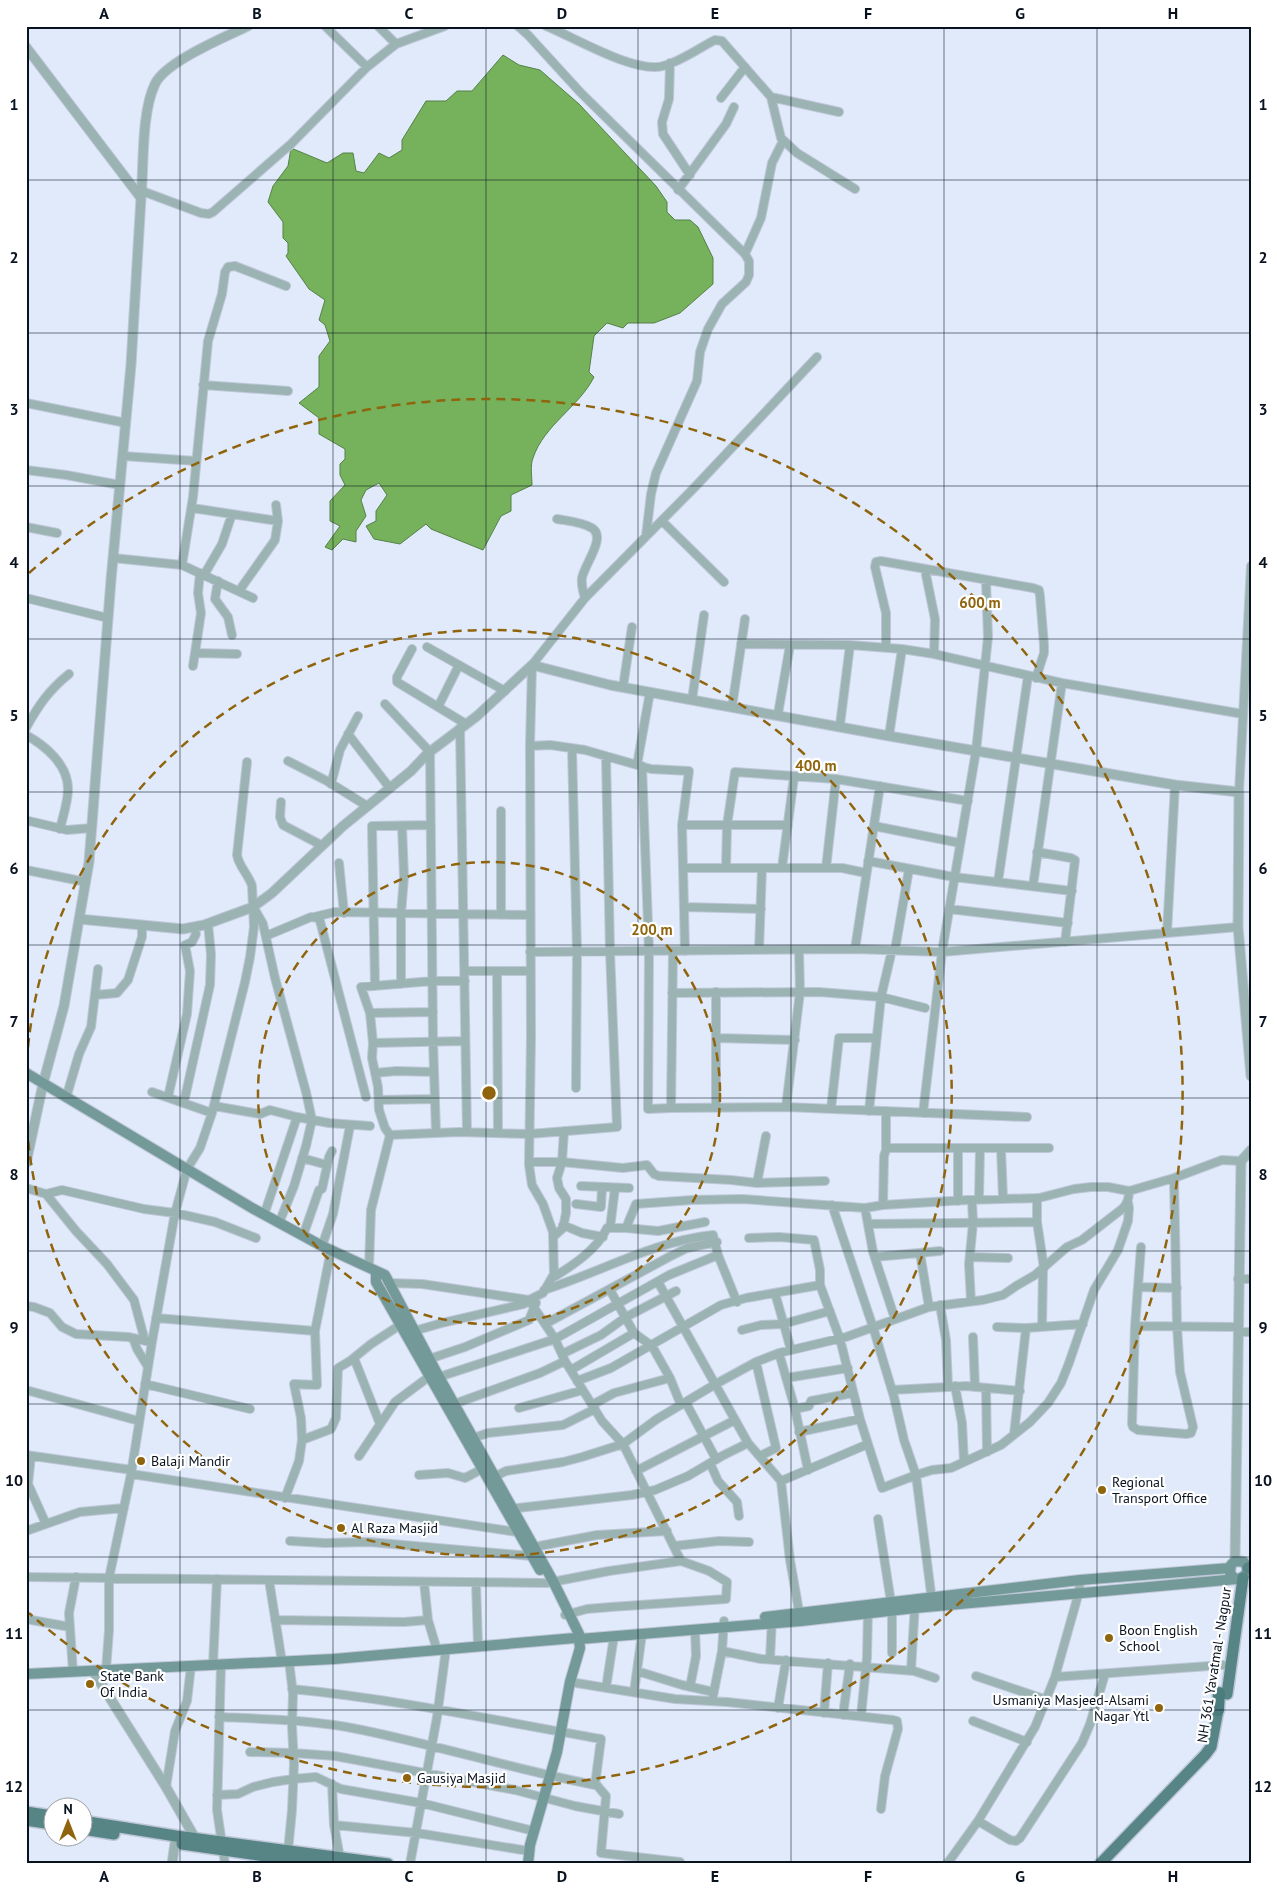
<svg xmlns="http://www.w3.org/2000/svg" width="1277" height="1890" font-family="'PT Sans',sans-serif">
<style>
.water{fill:#76b15b;stroke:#558149}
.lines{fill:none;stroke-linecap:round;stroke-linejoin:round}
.minor-casing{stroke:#bec7d7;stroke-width:10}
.tertiary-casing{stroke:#bec7d7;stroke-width:11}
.secondary-casing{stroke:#bec7d7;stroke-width:12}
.primary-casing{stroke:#bec7d7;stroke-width:14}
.trunk-casing{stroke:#bec7d7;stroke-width:15}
.minor{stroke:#9bb3b3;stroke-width:8}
.tertiary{stroke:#9bb3b3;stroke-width:9}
.secondary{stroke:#749999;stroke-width:10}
.primary{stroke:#578586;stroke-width:11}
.trunk{stroke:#4a7c7e;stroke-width:12}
.grid{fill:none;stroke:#09121f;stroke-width:1;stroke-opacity:0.55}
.ring{fill:none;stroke:#90640d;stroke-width:2.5;stroke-dasharray:9 6}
.poi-dot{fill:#90640d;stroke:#fff;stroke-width:2}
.labels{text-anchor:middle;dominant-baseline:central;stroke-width:4.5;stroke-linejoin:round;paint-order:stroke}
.poi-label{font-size:14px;fill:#09121f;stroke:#fff;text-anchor:start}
.street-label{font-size:14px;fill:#09121f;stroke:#fff}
.centre{fill:#90640d;stroke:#fff;stroke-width:2.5}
.ring-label{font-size:15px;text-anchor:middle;font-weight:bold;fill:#90640d;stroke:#fff;stroke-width:4.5;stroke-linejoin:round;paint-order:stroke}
.neatline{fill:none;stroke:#09121f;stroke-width:2}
.grid-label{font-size:16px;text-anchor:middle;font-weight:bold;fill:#09121f}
</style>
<rect width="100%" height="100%" fill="#e0eafa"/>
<path class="water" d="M503,55L519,65L540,70L579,104L656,186L667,202V212L675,220H690L698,227L713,258V284L680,313L654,323H628L623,328L607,323L594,336L589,372L594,377C579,407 544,425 533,458C530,465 532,477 532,485L511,495V511L501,516L483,550L431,529L426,524L400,544L374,539L366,526L376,521V511L387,495L379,483L366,490L361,500L366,516L356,531V542L343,539L332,550L325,547L340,526L330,521V501L345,485L340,475V464L345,459V449L319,434V418L299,403L319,387V356L330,341L325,325L319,320L325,300L309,289L286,256L288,253V243L283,238V222L268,202L273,186L288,166L291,148L327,163L343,153H353L356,171L364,173L379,153L389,158L402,150V140L426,101H446L457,91H472Z"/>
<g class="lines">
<g class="minor-casing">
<path id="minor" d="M325,26L367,67
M378,26L396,44
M518,26L528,35L581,93L745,254L749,261V275L746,282L722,304L708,329L700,352L697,381L656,473L651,494L646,536
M546,26C574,37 635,74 663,66C680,62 699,48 715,40L722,41L771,97L781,138L797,153L855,189
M670,63L669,99L662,122L663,134L690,175
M771,97L839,112
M721,98L745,67
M678,190L726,124L734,107
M142,191L201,213L209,214L213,212L291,144L367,67L396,44L445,26
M745,254L761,218L772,163L783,141
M203,385L288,391
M26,403L126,423
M123,456L196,461
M26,470L66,475L120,485
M192,508L278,521
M557,519C568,521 582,522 592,528C607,537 584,565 582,578C581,585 583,591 585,598
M662,521L724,582
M26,527L57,533
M113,558L182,565L253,598
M182,565L193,497L208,341L222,294L225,272L228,267L235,266L286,286
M925,570L935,619L934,654
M204,575L222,544L232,514
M218,581L215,599L228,617L232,635
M239,591L275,540L278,521L276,505
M26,598L108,618
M741,644L850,645L902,649L934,654L1062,683L1243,714
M427,647L505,691
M886,647V613L875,567L876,562L881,561L1033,588L1039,590L1040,596L1044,645V653L1036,678
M412,649L397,677V682L466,724
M195,653L237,654
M193,666L201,613L198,593L200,573
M623,687L632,627
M692,700L704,615
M385,704L430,752L433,1040L436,1133
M438,707L459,665
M732,707L745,619
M778,714L790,645
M840,725L850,645
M26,728C38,706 49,690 69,674
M460,728L467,1132
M348,734L389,787
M26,735C46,746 68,765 68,789C68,802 63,816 60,829
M889,736L902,649
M530,746L550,745L585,750L651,769L689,771L682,825L685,951
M572,748L577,952L576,1088
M288,761L327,781L367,806
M637,765L650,692
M642,766L649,951L648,1109L671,1108L786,1107L1027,1117
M331,784L340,750L358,716
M1239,792L1251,566
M281,802L280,817L283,825L321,845
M26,822L29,821L67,830L92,828
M682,825H788
M874,826L960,843
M1037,852L1071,858L1075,860L1065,942
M868,861L954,877L1072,891
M339,863L344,913
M683,868H842L866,873
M726,868L727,825L735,772L836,779L968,801
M782,868L794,777
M826,868L836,779
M26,870L86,882
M998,882L1028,676
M1033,886L1062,683
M684,907L761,909
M254,908L263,924L275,978L306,1092L312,1120L306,1146L294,1186L279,1223
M949,909L1068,923
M501,915V811
M314,917L335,912L530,915
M1167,933L1175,785
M266,936L311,917L318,918L320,921L366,1097
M855,949L880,786
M759,950L762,868
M895,950L909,869
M530,952L855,949L942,952L1238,927
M465,971H530
M497,971L498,1133
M401,984V914L404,877L402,826
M375,986L372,826L431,825
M716,992V1108
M672,993L819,992L881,997L925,1008
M95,995L117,993L128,980L142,937V926
M370,1013L433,1012
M716,1038L795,1040
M373,1043L465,1041
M375,1073L396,1071L434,1072
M152,1092L212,1113
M168,1097L187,1014L190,971L185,945L192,942L196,934L194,927
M66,1098L79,1054L91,1027L98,969
M379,1100L435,1099
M184,1102L210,985L211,954L208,924
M214,1106L260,1114L270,1110L297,1117L329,1123L370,1126
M786,1107L800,992L799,950
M671,1108L673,951
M831,1109L839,1038H876
M869,1111L881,997L892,950
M886,1111V1150
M923,1113L942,952L976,751L988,637L986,581
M564,1131L562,1162L623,1168L647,1165L654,1174L659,1176L731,1180L757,1183L825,1181
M390,1135L385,1128L379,1110L378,1087L372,1058L373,1043L370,1013L361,987L433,981H465
M1001,1148L1003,1198
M302,1158L327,1165
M529,1162H562L557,1178L559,1188L566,1199V1213L563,1228L553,1237
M757,1183L766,1136
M581,1186L629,1188
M26,1188L46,1194L76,1231L107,1264L134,1300L145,1341
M46,1194L62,1190L144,1209L175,1213L215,1222L256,1238
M1037,1198V1222L1044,1268
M979,1199L980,1148
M958,1201V1148
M576,1204L601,1207L602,1188
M832,1205L873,1327L894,1397L904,1440L916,1475L932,1470L951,1468L1001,1445L1030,1422L1048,1403L1061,1383L1069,1363L1094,1290L1118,1250L1128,1221L1129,1208L1128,1202
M883,1205L884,1156L886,1150L889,1148H1049
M865,1208L873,1252L895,1319
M264,1215L297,1117
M868,1224L1037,1222
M563,1225L582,1233L603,1237
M610,1228L615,1188
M626,1228L658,1231L705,1222
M303,1236L319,1190L322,1189L329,1157L332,1151
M749,1238L779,1237L814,1240L820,1270V1285L840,1339L860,1419L882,1488L916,1475L932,1601
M322,1246L333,1214L350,1126
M1141,1247L1135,1326L1132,1424L1133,1427L1138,1430L1186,1434L1191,1433L1193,1427L1180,1372L1177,1326L1174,1178
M920,1253L929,1307
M875,1257L940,1251
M970,1257L1008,1258
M369,1267L371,1210L390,1135L459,1132L529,1134L617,1127L610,951L606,756
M552,1278C572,1266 597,1250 607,1228H626L636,1204L692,1200L742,1199L865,1208L883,1205L967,1200L1039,1198L1074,1189L1091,1187H1108L1129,1191
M1238,1279H1251
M658,1282L748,1443L781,1481L790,1560L800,1617
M389,1283L422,1284L529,1300L555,1339L565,1361L602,1421L623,1444L681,1561L709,1571L727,1582L726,1599L611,1607L587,1609L565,1615
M1138,1287L1177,1288
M544,1290C601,1272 654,1241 713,1235L718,1255L737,1302
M610,1290L634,1333L652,1346L670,1378L681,1405
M775,1293L791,1350
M971,1301L969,1264L973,1223L972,1200
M940,1305L946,1340L948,1386
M26,1306L34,1307L50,1313L62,1327L76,1334L128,1337L147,1341
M156,1318L315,1331
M545,1324L669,1257L687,1248L717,1242
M1135,1326L1239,1327
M997,1327L1026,1328L1083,1324
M1042,1327L1043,1269
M742,1330L761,1325L783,1324L830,1311
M414,1331L442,1323L524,1304L529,1300L543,1293L554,1274L553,1232L543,1204L532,1185L529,1165L531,1038L530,746L532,665L585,598L694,488L817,357
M1239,1332H1251
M973,1337L975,1387
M133,1338L137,1349L148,1367
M779,1353L795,1409L808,1470
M562,1354L601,1335L626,1317L676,1291
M354,1358L380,1424
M429,1359L465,1347L529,1320L536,1303
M756,1362L776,1448L760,1456
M571,1370L634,1333
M439,1377L555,1339L669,1275L718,1255
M786,1378L848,1368
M577,1381L611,1368L721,1305L746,1298L820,1285
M145,1384L250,1409
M955,1386L962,1423L964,1462
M986,1388L987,1452
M26,1390L139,1421
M892,1390L966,1386L1020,1391
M686,1403L716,1459
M454,1404L540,1373L565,1361
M592,1405L614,1393L670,1378
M519,1408L583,1390
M795,1409L809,1406L811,1401L853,1393
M799,1432L860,1419
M1014,1434L1026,1328
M473,1438L488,1433L563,1425L595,1409
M302,1440L301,1418L294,1384L317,1385L315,1331L331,1250
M26,1455L132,1470
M31,1456L28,1484L46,1524
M359,1456L395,1402L434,1373
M710,1463L718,1481L737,1502L739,1516
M636,1471L735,1420
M131,1474L517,1532
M419,1475L448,1473L465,1478L482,1469
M492,1478L506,1471L563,1462L582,1457L623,1444L657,1419L714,1385L756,1362L779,1353L846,1337L929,1307L983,1300L1003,1295L1016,1286L1035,1275L1067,1247L1082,1240L1122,1209C1128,1204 1129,1198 1129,1191L1174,1178L1222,1160L1241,1161
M781,1481L868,1444
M285,1498L299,1461L302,1440L331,1429L336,1418L338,1368L350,1361L371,1344L400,1325
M509,1509L632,1495L655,1490L688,1476L722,1456L748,1443
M878,1519L891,1602
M26,1531L80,1512L124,1508
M290,1541L325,1543L369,1542L531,1556
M674,1546L719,1541L749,1542
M534,1547L597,1535L667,1531
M26,1577L547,1583L609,1571L681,1561
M269,1580L282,1662
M424,1582L428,1620L437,1650
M476,1582L478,1646
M26,1619L70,1627
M275,1620L404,1622L428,1620
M722,1651L761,1659L914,1671L935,1678
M892,1653V1611
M770,1659L772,1619
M213,1665L217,1579
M221,1665L217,1810L225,1864
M106,1670L109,1630V1578L131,1474L152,1342L175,1213L187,1169L200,1148L212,1113L245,982L250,957L254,927L252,886C249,875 239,867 237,855L247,762
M911,1670L915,1604
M637,1671L682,1685L714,1692
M73,1672L69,1613L76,1577
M976,1676L1047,1700
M1055,1677L1223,1665
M570,1682L675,1699L727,1702L893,1720L897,1721L898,1729L885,1776L881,1809
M690,1687L696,1656L695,1630
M606,1688L614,1636
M634,1692L642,1634
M712,1701L722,1651L724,1621
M778,1708L786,1660
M824,1713L828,1663
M843,1715L850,1664
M861,1716L867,1657L868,1609
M219,1717C267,1719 315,1720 362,1730C440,1746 517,1770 595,1785L601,1739C498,1721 396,1699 292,1689
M973,1721L1027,1742
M250,1752L293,1753L335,1756L515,1790L575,1806L619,1814
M595,1783L606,1796L601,1853L680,1862
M332,1784L334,1825L340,1858
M166,1787L175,1731L187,1701L191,1666
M217,1795L238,1794L253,1787L273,1782L293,1779L316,1777L341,1789L421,1803L534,1831
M978,1821L1010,1840L1016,1841L1020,1838L1082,1743L1090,1724L1105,1674
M334,1825L417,1833L529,1851
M288,1851L292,1810L294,1764L292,1726L293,1694L289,1661
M410,1864L437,1717L446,1649
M947,1864L978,1821L1035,1727L1055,1677L1079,1592L1080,1580"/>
</g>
<g class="tertiary-casing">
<path id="tertiary" d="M26,47L141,198L131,365L111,580L89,862L64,1006L43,1084L26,1163
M141,198C144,166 141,113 155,84C165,62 225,37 248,26
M79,919L183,929L204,925L253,907L272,893L343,826L411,771L427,754L477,716L532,665L610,685L889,736L1175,785L1239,792L1238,927L1251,1076
M1235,1561L1241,1161L1251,1150
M93,1671L166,1787L195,1838V1843
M172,1864L176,1836"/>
</g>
<g class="secondary-casing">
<path id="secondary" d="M26,1073L252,1208L322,1246L385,1275L439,1377L553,1581L579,1634
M376,1273V1282L540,1570
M765,1617L1080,1580L1230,1568
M580,1639L801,1621L915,1608L1237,1579C1246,1577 1251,1570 1244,1562L1235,1561L1231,1565L1230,1573L1234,1578
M26,1674L334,1659L575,1638
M528,1864L530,1845L557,1752L570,1682L580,1648L579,1640"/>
</g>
<g class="primary-casing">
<path id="primary" d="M1248,1568L1251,1567
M1227,1694L1243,1578
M26,1812L52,1816
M26,1820L52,1824
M82,1821L176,1836L388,1864
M82,1829L114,1834
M182,1844L321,1864
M1100,1864L1205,1755L1211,1747L1218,1710"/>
</g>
<g class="trunk-casing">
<path id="trunk" d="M1218,1710L1219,1693"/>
</g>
<use href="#minor" class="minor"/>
<use href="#tertiary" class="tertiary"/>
<use href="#secondary" class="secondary"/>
<use href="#primary" class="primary"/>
<use href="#trunk" class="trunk"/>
</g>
<path class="grid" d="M180,26V1864M333,26V1864M486,26V1864M638,26V1864M791,26V1864M944,26V1864M1097,26V1864M26,180H1251M26,333H1251M26,486H1251M26,639H1251M26,792H1251M26,945H1251M26,1098H1251M26,1251H1251M26,1404H1251M26,1557H1251M26,1710H1251"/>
<g class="ring">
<circle cx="489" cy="1093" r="231"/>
<path d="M26 1077A463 463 0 1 1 26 1109"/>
<path d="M29 573A694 694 0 1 1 29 1613"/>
</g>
<g class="poi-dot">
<circle cx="141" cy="1461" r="5"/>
<circle cx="1102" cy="1490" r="5"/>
<circle cx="341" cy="1528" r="5"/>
<circle cx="1109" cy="1638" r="5"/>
<circle cx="90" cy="1684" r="5"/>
<circle cx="1159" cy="1708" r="5"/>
<circle cx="407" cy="1778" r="5"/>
</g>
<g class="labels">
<g class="poi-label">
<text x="151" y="1461">Balaji Mandir</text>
<text x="1112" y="1482">Regional<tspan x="1112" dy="16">Transport Office</tspan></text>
<text x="351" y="1528">Al Raza Masjid</text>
<text x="1119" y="1630">Boon English<tspan x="1119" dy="16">School</tspan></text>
<text x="100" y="1676">State Bank<tspan x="100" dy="16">Of India</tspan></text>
<text x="1149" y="1700" text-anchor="end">Usmaniya Masjeed-Alsami<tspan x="1149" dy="16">Nagar Ytl</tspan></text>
<text x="417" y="1778">Gausiya Masjid</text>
</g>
<g class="street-label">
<text transform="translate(1214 1665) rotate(-81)">NH 361 Yavatmal - Nagpur</text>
</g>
</g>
<circle cx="489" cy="1093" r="8" class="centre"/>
<g class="ring-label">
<text x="980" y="608">600 m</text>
<text x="816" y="771">400 m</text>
<text x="652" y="935">200 m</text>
</g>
<rect width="1277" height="1890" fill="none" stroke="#ffffff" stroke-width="55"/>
<g transform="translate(68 1822)"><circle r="24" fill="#ffffff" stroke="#9da0a5"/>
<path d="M0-4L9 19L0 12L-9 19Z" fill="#90640d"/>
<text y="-8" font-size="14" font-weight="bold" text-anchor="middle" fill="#09121f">N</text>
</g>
<rect x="28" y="28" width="1222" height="1834" class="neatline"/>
<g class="grid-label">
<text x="104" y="19">A</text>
<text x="257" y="19">B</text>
<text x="409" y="19">C</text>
<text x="562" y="19">D</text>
<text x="715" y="19">E</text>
<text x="868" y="19">F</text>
<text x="1020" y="19">G</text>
<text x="1173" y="19">H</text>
<text x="14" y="110">1</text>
<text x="1263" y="110">1</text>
<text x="14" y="263">2</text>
<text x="1263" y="263">2</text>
<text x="14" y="415">3</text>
<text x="1263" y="415">3</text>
<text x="14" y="568">4</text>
<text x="1263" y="568">4</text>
<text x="14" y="721">5</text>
<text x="1263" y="721">5</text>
<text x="14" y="874">6</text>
<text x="1263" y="874">6</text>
<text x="14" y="1027">7</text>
<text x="1263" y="1027">7</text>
<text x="14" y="1180">8</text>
<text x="1263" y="1180">8</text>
<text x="14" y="1333">9</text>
<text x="1263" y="1333">9</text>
<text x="14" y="1486">10</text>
<text x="1263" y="1486">10</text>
<text x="14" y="1639">11</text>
<text x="1263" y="1639">11</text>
<text x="14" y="1792">12</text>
<text x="1263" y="1792">12</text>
<text x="104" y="1882">A</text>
<text x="257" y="1882">B</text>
<text x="409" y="1882">C</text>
<text x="562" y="1882">D</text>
<text x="715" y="1882">E</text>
<text x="868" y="1882">F</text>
<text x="1020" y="1882">G</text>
<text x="1173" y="1882">H</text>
</g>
</svg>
